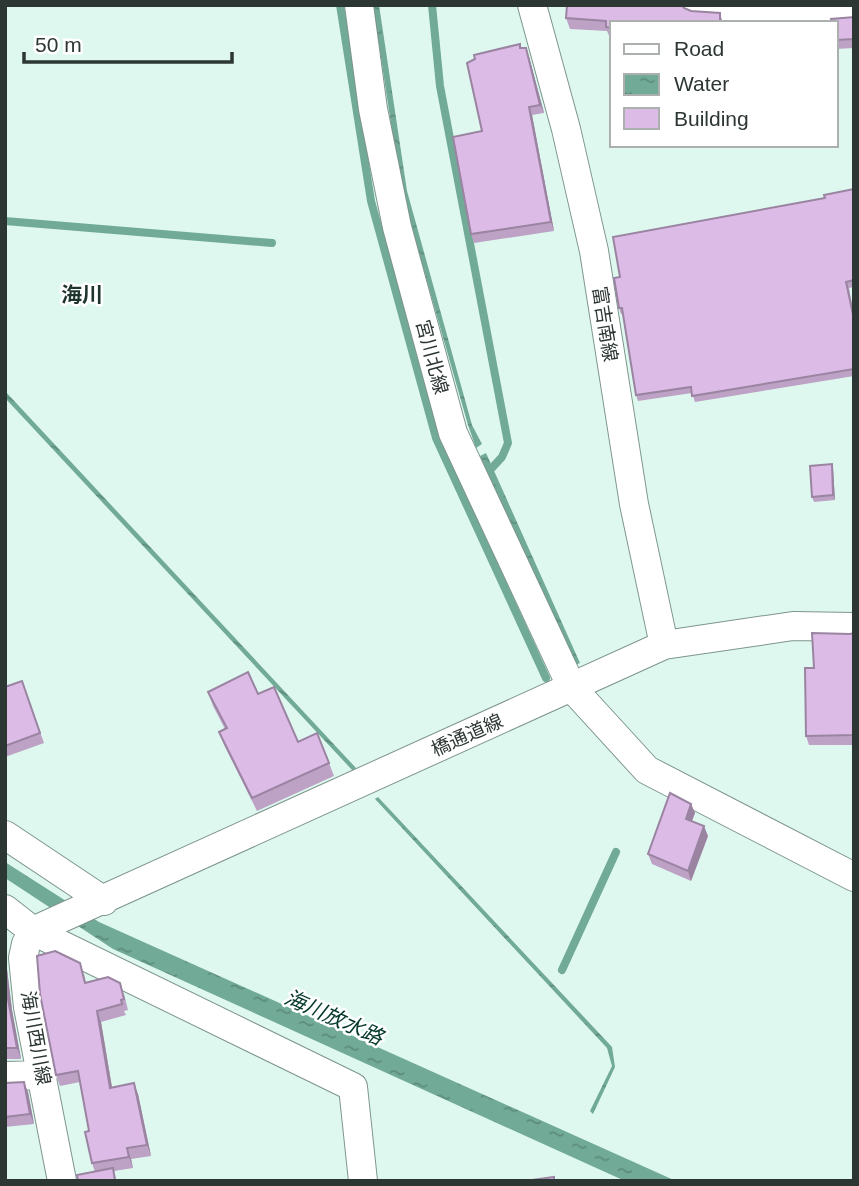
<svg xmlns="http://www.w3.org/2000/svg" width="859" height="1186" font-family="Helvetica,'Noto Sans JP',sans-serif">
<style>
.water{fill:url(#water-ripples)}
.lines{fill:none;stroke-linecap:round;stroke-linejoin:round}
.stream{stroke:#71aa97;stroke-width:8}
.minor-casing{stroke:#7e958c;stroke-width:30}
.minor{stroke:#fff;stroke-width:28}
.wall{fill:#bda2c6}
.shaded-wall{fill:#9a84a1}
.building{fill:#dcbce6;stroke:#9a84a1;stroke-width:2}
.labels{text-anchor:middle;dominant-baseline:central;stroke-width:5;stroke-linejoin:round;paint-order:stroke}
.street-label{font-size:19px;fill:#2c3633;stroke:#fff}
.neighbourhood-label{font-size:21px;font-weight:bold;fill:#1f342d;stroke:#fff}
.water-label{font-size:21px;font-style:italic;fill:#05392c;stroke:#fff}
</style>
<defs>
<pattern id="water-ripples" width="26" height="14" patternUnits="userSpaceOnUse" patternTransform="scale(1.75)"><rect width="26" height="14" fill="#71aa97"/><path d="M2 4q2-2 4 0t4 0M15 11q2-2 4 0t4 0" fill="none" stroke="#5d8b7c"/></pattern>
</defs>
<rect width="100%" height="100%" fill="#def8ef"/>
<path class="water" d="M373,5H379L407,191L472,425L482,444L476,448L468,425L401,190Z
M5,391L356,768L353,771L5,398Z
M486,453L580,663L575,665L480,456Z
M378,797L612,1047L615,1067L593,1114L590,1111L612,1066L607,1048L375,799Z
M5,862L99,922L676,1181H625L113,949L5,878Z"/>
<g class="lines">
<path class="stream" d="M340,5L371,201L436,438L546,678
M432,5L440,86L508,443L502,457L490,470
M5,221L272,243
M562,970L616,852"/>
<g class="minor-casing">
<path id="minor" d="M359,5L373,109L397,227L453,433L572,688L647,770L854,877
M532,5L566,129L594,251L634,504L664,645
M697,5L800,13L854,11
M5,835L104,901
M5,909L33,931L26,944L23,958L28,1007L62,1181
M33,931L664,645L793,626L854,627
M33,931L353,1087L363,1181
M5,1076L43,1075"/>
</g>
<use href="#minor" class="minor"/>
</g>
<path class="wall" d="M684,8L691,11L720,13L723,23H612V38H610L607,31L570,29L566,18Z
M854,17V48L836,49V23Z
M520,44L521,48L529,57L544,113L532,115L554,231L474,243L471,234Z
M854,189V287L849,288L854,314V376L695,402L692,393L638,401L636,395L623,314H621L619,308L620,277L825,198Z
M832,464L833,469L835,500L814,502L812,497Z
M854,633V745H809L806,736L850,634Z
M22,681L44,743L5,757V687Z
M208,692L258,694L298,742L329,763L334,776L257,811L224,745L219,732L225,729L213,706Z
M691,804L695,813L692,821L708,836L691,881L652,864L648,854Z
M5,963L7,969L12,1010L21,1059H5Z
M84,974L86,983L124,994L128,1010L124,1011L126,1015L101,1022L112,1088L138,1094L151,1156L131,1159L133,1168L114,1171L116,1178L95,1172L92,1163L89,1131L80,1082L60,1086L56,1075Z
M5,1083L28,1092L34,1124L5,1127Z"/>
<path class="shaded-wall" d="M526,48L529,57L544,113L540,105Z
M529,107L532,115L554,231L551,222Z
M832,464L833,469L835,500L833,495Z
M691,804L695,813L689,828L686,819Z
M704,826L708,836L691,881L688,871Z
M5,963L7,969L12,1010L21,1059L17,1048L8,999Z
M97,1011L101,1022L114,1099L110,1088Z
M24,1082L28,1092L34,1124L30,1114Z
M134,1083L138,1094L151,1156L147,1145Z
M127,1148L131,1159L133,1168L129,1157Z"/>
<path class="building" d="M567,5H682L684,8L691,11L720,13V23H612V28L606,27V21L566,18Z
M854,17V39L836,40V23H832L831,19Z
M520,44V48H526L540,105L529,107L551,222L471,234L453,137L482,131L467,63L475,59L474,55Z
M854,189V280L846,282L854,319V369L692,396L691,387L636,395L622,308H619L614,278L620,277L613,237L825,198L824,195Z
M832,464L833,495L812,497L810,466Z
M812,633L850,634L854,633V735L806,736L805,668H814Z
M248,672L258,694L274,687L298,742L317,733L329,763L252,798L219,732L227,728L208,692Z
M22,681L40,733L5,746V687Z
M670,793L691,804L686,819L704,826L688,871L648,854Z
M55,951L80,963L85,983L108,977L120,983L124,999L121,1000L122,1004L97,1011L110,1088L134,1083L147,1145L127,1148L129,1157L92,1163L85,1132L89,1131L78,1071L56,1075L40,994L37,956Z
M5,976L8,999L17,1048H5Z
M24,1082L30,1114L5,1117V1083Z
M113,1168L115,1181H78L77,1175Z
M554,1177V1181H525Z"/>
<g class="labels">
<g class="street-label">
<text transform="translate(605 324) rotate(81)">富吉南線</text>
<text transform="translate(432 357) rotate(75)">宮川北線</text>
<text transform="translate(467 735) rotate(-24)">橋通道線</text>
<text transform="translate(36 1038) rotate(80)">海川西川線</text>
</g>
<g class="neighbourhood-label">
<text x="82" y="294">海川</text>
</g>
<g class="water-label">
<text transform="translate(334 1017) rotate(24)">海川放水路</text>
</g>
</g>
<rect width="859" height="1186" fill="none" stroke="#2c3633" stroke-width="14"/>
<rect x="610" y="21" width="228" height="126" fill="#ffffff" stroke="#abafad" stroke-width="2"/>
<rect x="624" y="44" width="35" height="10" fill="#ffffff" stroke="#abafad" stroke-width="2"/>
<text x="674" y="56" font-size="21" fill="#2c3633">Road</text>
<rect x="624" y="74" width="35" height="21" fill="url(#water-ripples)" stroke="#abafad" stroke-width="2"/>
<text x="674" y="91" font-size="21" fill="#2c3633">Water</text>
<rect x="624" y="108" width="35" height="21" fill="#dcbce6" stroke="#abafad" stroke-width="2"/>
<text x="674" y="126" font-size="21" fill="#2c3633">Building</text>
<path d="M24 52v10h208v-10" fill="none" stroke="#2c3633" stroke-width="3.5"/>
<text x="35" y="52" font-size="21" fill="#2c3633" stroke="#ffffff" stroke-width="5" paint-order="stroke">50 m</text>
</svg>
